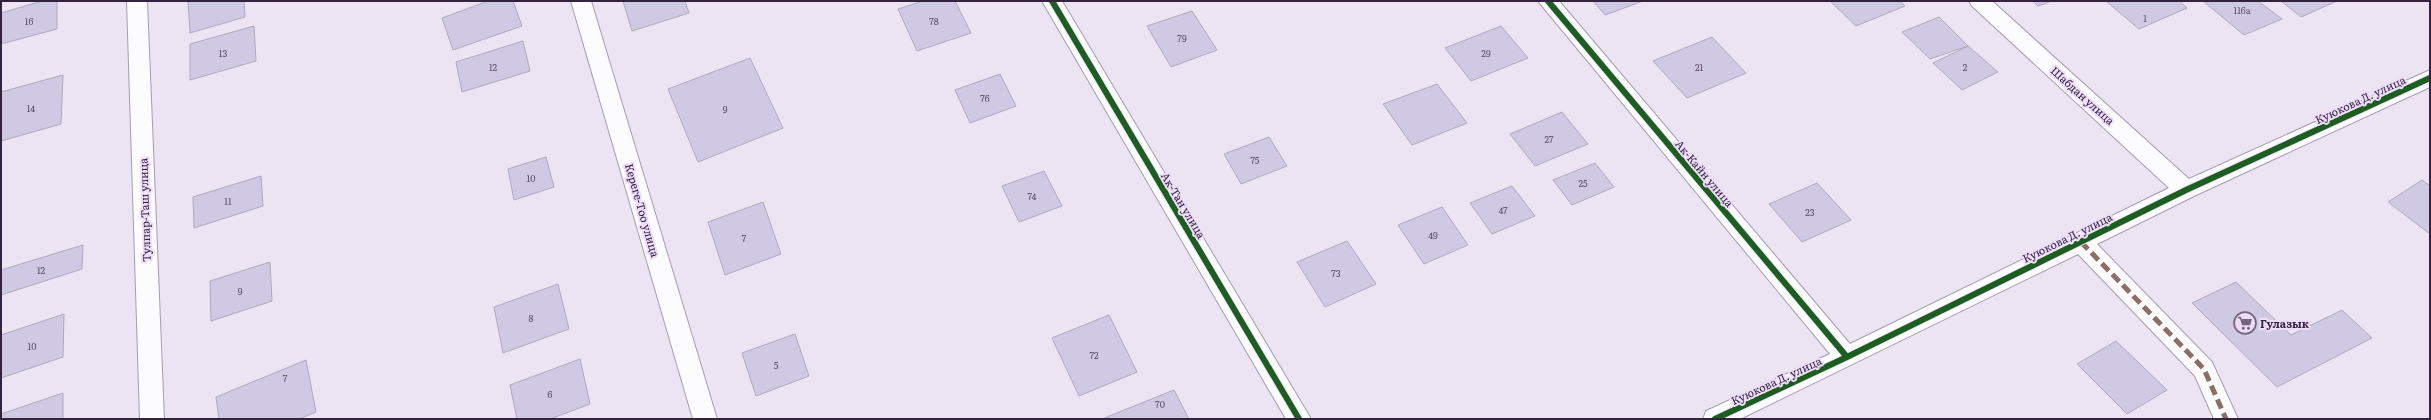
<svg xmlns="http://www.w3.org/2000/svg" width="2431" height="420" font-family="Literata,serif">
<style>
.building{fill:#d0c9e3;stroke:#b0a9bd}
.lines{fill:none;stroke-linecap:round;stroke-linejoin:round}
.minor-casing{stroke:#a79caf;stroke-width:2}
.minor{fill:#fcfbfd;fill-rule:evenodd}
.quiet{stroke:#8d6e63;stroke-width:5;stroke-dasharray:10 5;stroke-linecap:butt}
.cycleway-casing{stroke:#edddf9;stroke-width:8}
.cycleway{stroke:#1b5e20;stroke-width:6}
.labels{text-anchor:middle;dominant-baseline:central;stroke-width:4;stroke-linejoin:round;paint-order:stroke}
.number-label{font-size:9px;fill:#5a4c67}
.street-label{font-size:11px;fill:#33233e;stroke:#edddf9}
.poi-label{font-size:11px;font-weight:bold;fill:#33233e;stroke:#edddf9;text-anchor:start}
</style>
<rect width="100%" height="100%" fill="#ece3f3"/>
<path class="building" d="M42,1H57V29L1,44V13Z
M188,1H244L245,17L190,33Z
M488,1H513L522,26L453,50L442,18Z
M623,1H685L689,13L632,31Z
M923,1H955L971,33L917,51L898,9Z
M1593,1H1643L1605,15Z
M1830,1H1900L1905,6L1856,26Z
M2033,1H2052L2038,6Z
M2106,1H2179L2187,8L2139,29Z
M2203,1H2258L2282,19L2244,35Z
M2281,1H2337L2301,17Z
M1192,11L1217,50L1171,67L1147,26Z
M1939,17L1968,46L1930,59L1902,32Z
M254,26L256,61L190,80V44Z
M1501,26L1528,58L1471,81L1445,48Z
M1712,37L1746,73L1687,98L1653,61Z
M523,41L530,71L462,92L456,62Z
M1968,46L1998,72L1962,90L1933,63Z
M750,58L783,128L698,162L668,89Z
M1000,74L1016,106L970,123L955,90Z
M63,75L61,124L1,141V92Z
M1437,84L1467,123L1412,145L1383,104Z
M1562,112L1588,144L1535,166L1510,134Z
M1269,137L1287,166L1241,184L1224,154Z
M546,157L554,187L514,200L508,169Z
M1595,163L1614,187L1572,205L1553,180Z
M1044,171L1062,206L1019,222L1002,186Z
M261,176L263,206L194,228L193,197Z
M2422,180L2430,186V234L2388,202Z
M1817,183L1851,220L1802,242L1769,204Z
M1512,186L1535,216L1492,234L1470,203Z
M763,202L781,254L725,275L708,222Z
M1442,207L1468,245L1424,264L1398,225Z
M1347,241L1376,284L1325,307L1297,262Z
M83,245L82,269L1,295V270Z
M270,262L272,301L211,321L210,281Z
M2236,282L2291,335L2342,310L2372,338L2277,387L2192,303Z
M558,284L569,329L503,353L494,307Z
M64,314L63,357L1,378V335Z
M1109,315L1137,372L1079,396L1052,338Z
M795,334L809,376L756,396L742,353Z
M2116,341L2167,390L2127,414L2077,364Z
M580,359L590,404L550,419H517L510,385Z
M306,360L316,412L299,419H219L216,397Z
M1174,390L1189,419H1102Z
M63,393V419H1V414Z"/>
<g class="lines">
<g class="minor-casing">
<path id="minor" d="M127,1H147L164,419H140Z
M571,1H591L717,419H693Z
M1042,1H1062L1311,419H1286Z
M1538,1H1559L1850,344L2169,188L1972,6L1969,1H1992L2189,179L2430,70V87L2194,196L2097,244L2212,362L2238,419H2214L2195,376L2078,254L1740,419H1703L1706,411L1830,354Z"/>
</g>
<use href="#minor" class="minor"/>
<path class="quiet" d="M2081,242L2204,369L2226,419"/>
<g class="cycleway-casing">
<path id="cycleway" d="M1052,1L1299,419
M1548,1L1847,357
M1715,419L1847,357L2186,190L2430,78"/>
</g>
<use href="#cycleway" class="cycleway"/>
</g>
<defs>
<g id="supermarket-ring" transform="scale(1.15)"><circle r="9.5" fill="#edddf9" stroke="#74667d" stroke-width="1.5"/><path d="M-6-5.5h2.5l.6 2H6L4.5 2H-2.5L-4.4-4H-6ZM-1.5 3.2a1.3 1.3 0 1 0 .1 0ZM3 3.2a1.3 1.3 0 1 0 .1 0Z" fill="#74667d"/></g>
</defs>
<g fill-rule="evenodd">
<use href="#supermarket-ring" x="2245" y="323"/>
</g>
<g class="labels">
<g class="number-label">
<text x="2242" y="10">116а</text>
<text x="2145" y="18">1</text>
<text x="29" y="21">16</text>
<text x="934" y="21">78</text>
<text x="1182" y="38">79</text>
<text x="223" y="53">13</text>
<text x="1486" y="53">29</text>
<text x="493" y="67">12</text>
<text x="1699" y="67">21</text>
<text x="1965" y="67">2</text>
<text x="985" y="98">76</text>
<text x="31" y="108">14</text>
<text x="725" y="109">9</text>
<text x="1549" y="139">27</text>
<text x="1255" y="160">75</text>
<text x="531" y="178">10</text>
<text x="1583" y="183">25</text>
<text x="1032" y="196">74</text>
<text x="228" y="201">11</text>
<text x="1503" y="210">47</text>
<text x="1810" y="212">23</text>
<text x="1433" y="235">49</text>
<text x="744" y="238">7</text>
<text x="41" y="270">12</text>
<text x="1336" y="273">73</text>
<text x="240" y="291">9</text>
<text x="531" y="318">8</text>
<text x="32" y="346">10</text>
<text x="1094" y="355">72</text>
<text x="776" y="365">5</text>
<text x="285" y="378">7</text>
<text x="550" y="394">6</text>
<text x="1160" y="404">70</text>
</g>
<g class="street-label">
<text transform="translate(2083 95) rotate(42)">Шабдан улица</text>
<text transform="translate(2360 99) rotate(-25)">Куюкова Д. улица</text>
<text transform="translate(1705 173) rotate(50)">Ак-Кайн улица</text>
<text transform="translate(1184 205) rotate(59)">Ак-Тан улица</text>
<text transform="translate(144 210) rotate(-92)">Тулпар-Таш улица</text>
<text transform="translate(643 210) rotate(74)">Кереге-Тоо улица</text>
<text transform="translate(2067 237) rotate(-26)">Куюкова Д. улица</text>
<text transform="translate(1776 380) rotate(-25)">Куюкова Д. улица</text>
</g>
<g class="poi-label">
<text x="2260" y="323">Гулазык</text>
</g>
</g>
<rect width="2431" height="420" fill="none" stroke="#33233e" stroke-width="4"/>
</svg>
